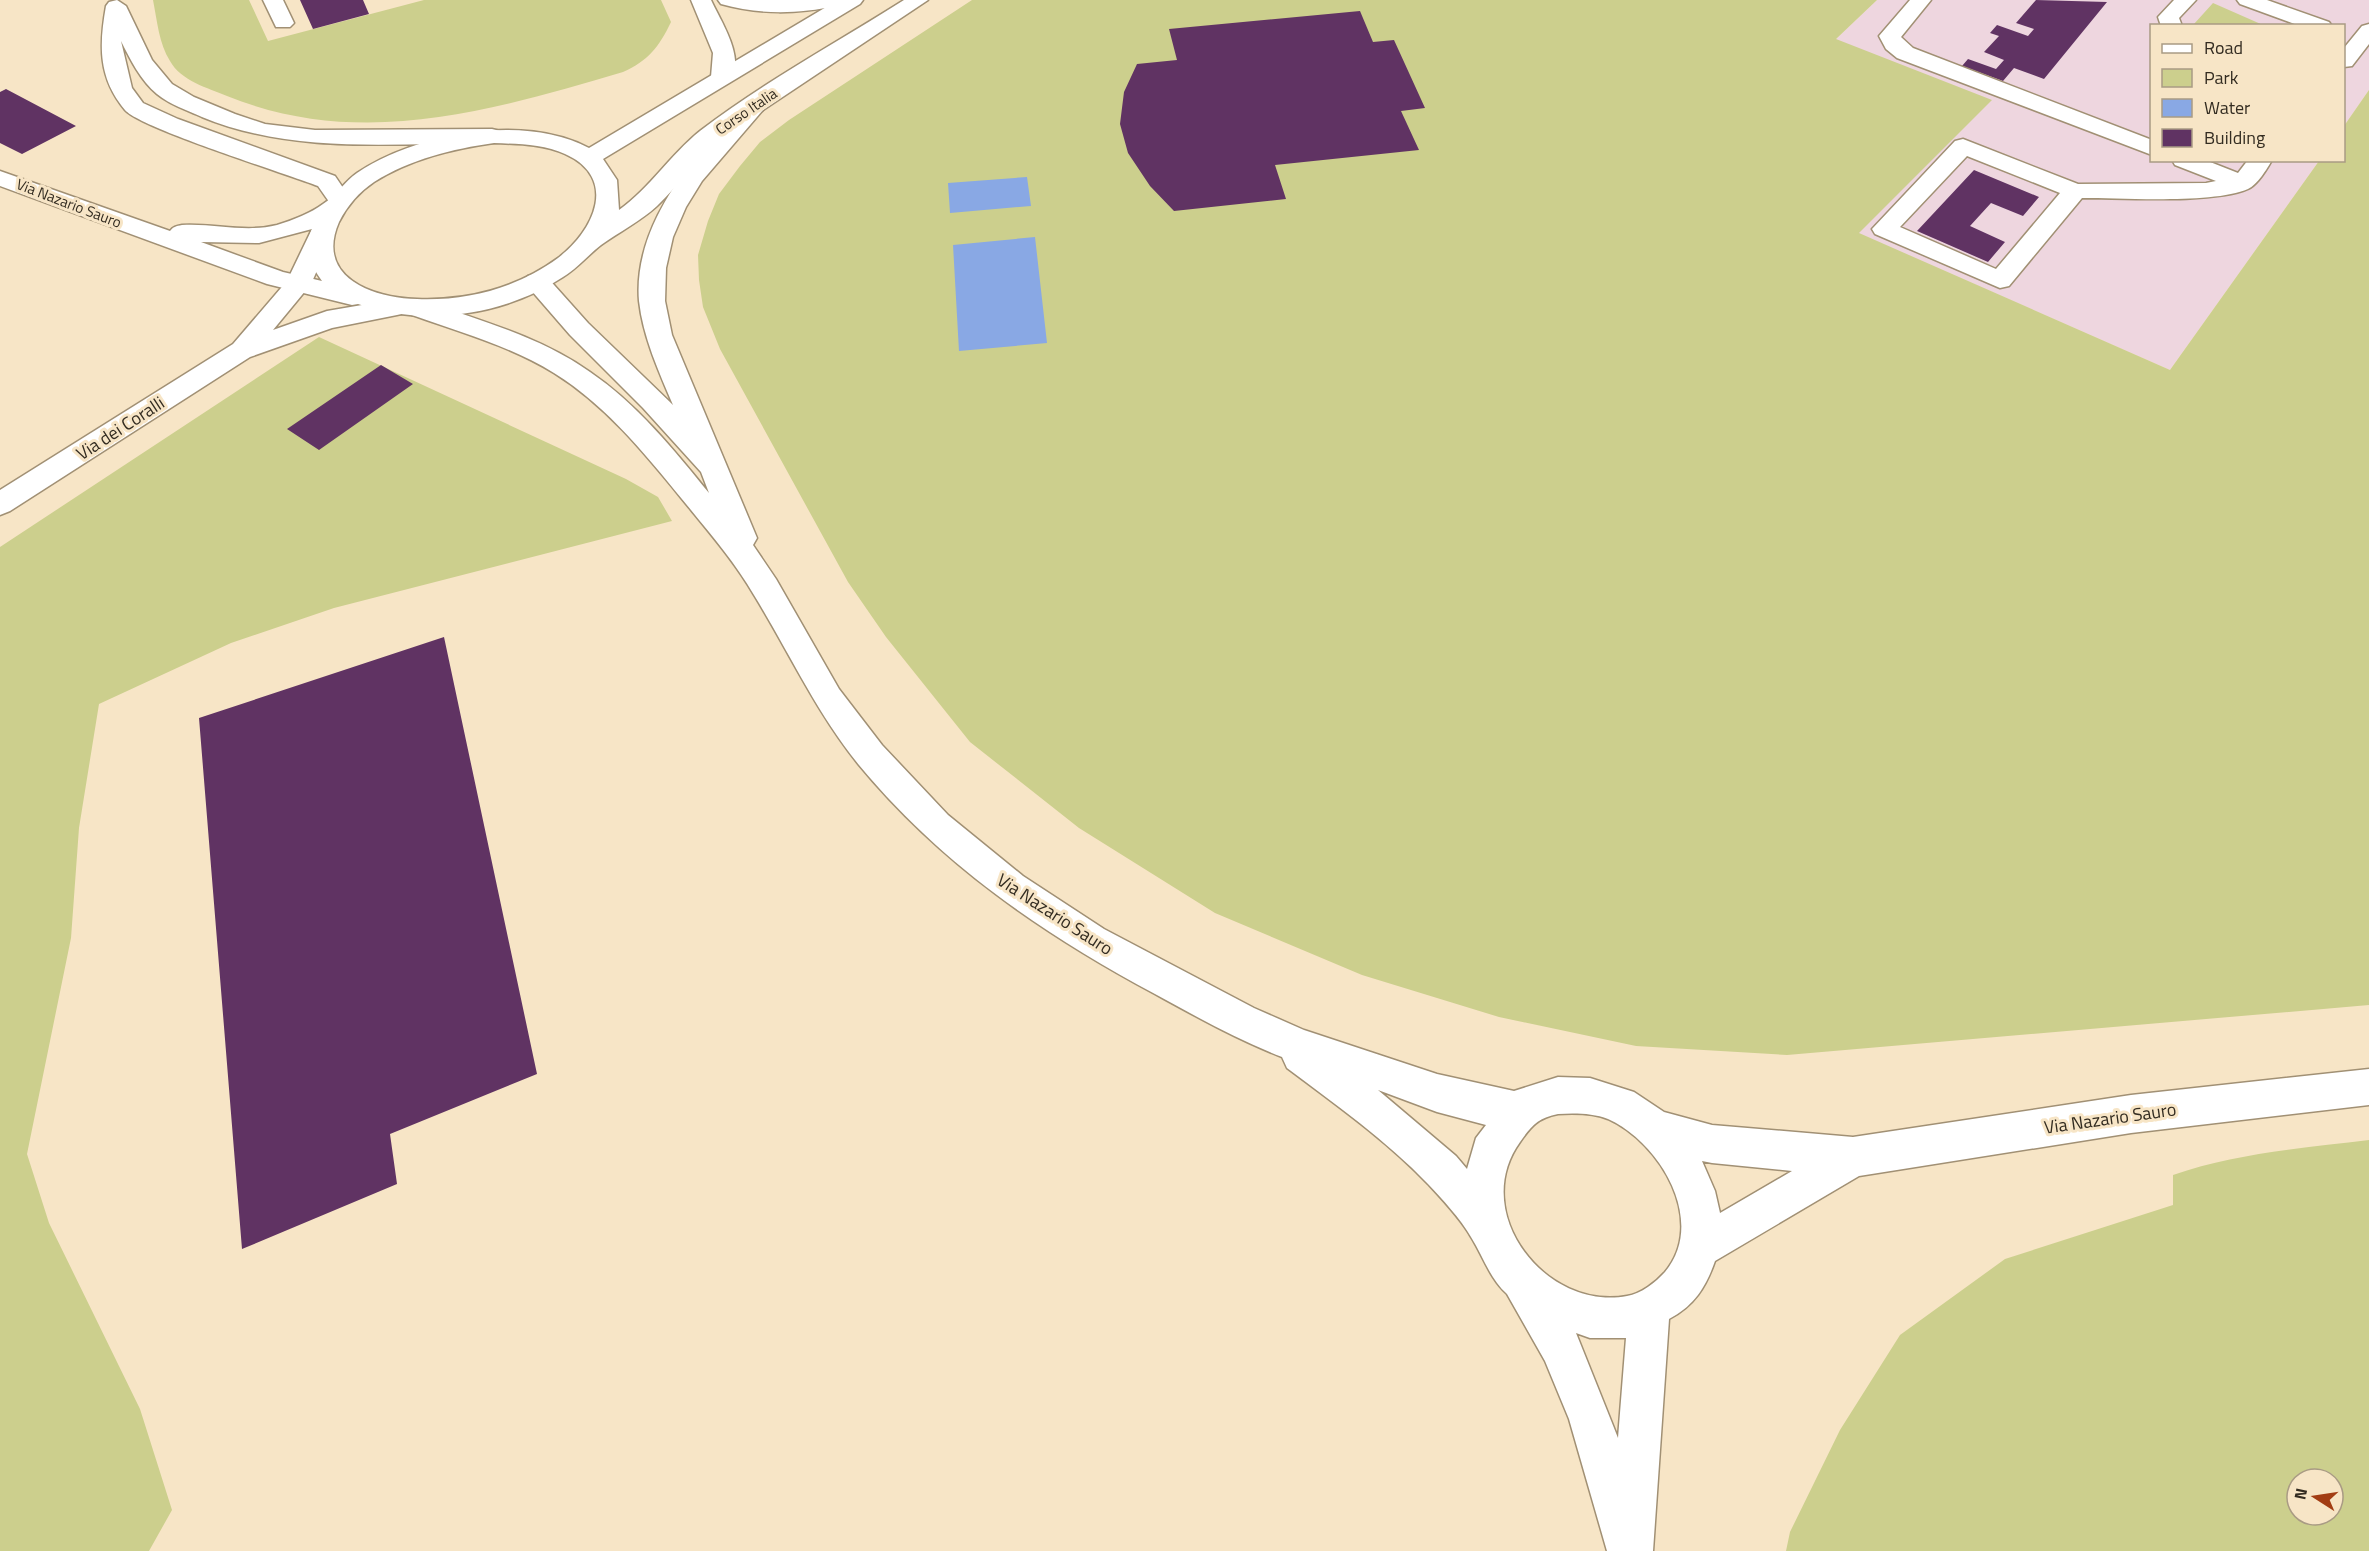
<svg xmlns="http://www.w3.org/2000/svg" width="2369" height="1551" font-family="'Titillium Web',sans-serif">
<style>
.medical{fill:#eed6df}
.green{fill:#cccf8d;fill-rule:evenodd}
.water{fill:#89a8e4}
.building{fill:#603363}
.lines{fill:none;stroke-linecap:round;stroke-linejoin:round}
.minor-casing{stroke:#a19074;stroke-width:3}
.major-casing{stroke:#a19074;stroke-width:3}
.minor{fill:#fff;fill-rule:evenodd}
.major{fill:#fff;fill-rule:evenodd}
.labels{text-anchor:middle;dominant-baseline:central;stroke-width:6;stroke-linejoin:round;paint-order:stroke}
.far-street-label{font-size:15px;fill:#332c21;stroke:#f7e5c6}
.street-label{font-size:18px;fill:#332c21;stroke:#f7e5c6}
</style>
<rect width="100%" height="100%" fill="#f7e5c6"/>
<path class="medical" d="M1877,0H2369V90L2344,126V26H2152V160L2319,161L2170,370L1858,233L1836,39Z"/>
<path class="green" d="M153,0H249L268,41L424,0H661L671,22C659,47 648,61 623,72C491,111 361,150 227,96C208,88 181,81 170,61C159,44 157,20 153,0Z
M972,0H1877L1836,39L1992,100L1859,233L2170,370L2319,161L2344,160V126L2369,90V1005L1787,1055L1636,1046L1499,1017L1362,975L1215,913L1079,828L970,742L886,637L848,582L720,349L703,307L699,280L698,255L708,221L719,194L740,166L760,142L789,120Z
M2213,3L2263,25L2194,24Z
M319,337L626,479L658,497L672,521L334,608L231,643L99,704L79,828L71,938L27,1154L49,1223L140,1409L172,1510L149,1551H0V547Z
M2369,1140V1551H1786L1790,1532L1840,1430L1900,1335L2005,1259L2173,1205V1175C2236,1153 2304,1148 2369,1140ZM2297,1479H2333V1515H2297Z"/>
<path class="water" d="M1027,177L1031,206L950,213L948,183Z
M1035,237L1047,343L959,351L953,245Z"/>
<path class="building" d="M300,0H363L369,14L313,29Z
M2036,0L2107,2L2044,79L2014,68L2003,81L1962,66L1968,59L1996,69L2004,60L1984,52L1999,36L1990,33L1997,25L2028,36L2034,29L2016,23Z
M1360,11L1373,42L1394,40L1425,108L1401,111L1419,150L1275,165L1286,199L1174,211L1150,186L1128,153L1120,124L1124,92L1137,64L1177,60L1169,29Z
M6,89L76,126L22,154L0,143V92Z
M1974,170L2039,197L2023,216L1991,203L1970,226L2005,242L1988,262L1917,231Z
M381,365L413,384L319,450L287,429Z
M444,637L537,1074L390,1134L397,1184L242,1249L199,718Z"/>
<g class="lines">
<g class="minor-casing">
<path id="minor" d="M117,0L126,6L152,60L172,84L194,97L235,114L265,124L315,130L492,129L500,131L503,136L500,141L492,143C395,143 294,155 202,117C187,110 170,105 157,94C141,81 130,59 121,41L132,88L143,103L178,119L335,176L352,201L348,206L340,208L332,206L318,186C287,174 140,128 125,110C98,78 99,45 106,6L109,2Z
M263,0H283L294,23L290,27H276Z
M691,0H711C721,22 746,58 730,82H714L711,77L713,53Z
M718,0H847L844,4L837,6C796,14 761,15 721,4Z
M1910,0H1931L1901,37L1913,48L2152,140V155L1897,58L1886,49L1879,36Z
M2174,0H2196L2179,18L2182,26H2161L2158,17Z
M2237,0H2267L2329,22L2332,26H2300L2240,4Z
M2369,24V44L2352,66L2344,67V48L2362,26Z
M758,96L766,98L769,103L702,181L686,207L673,237L666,268L665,301L672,335L757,538L753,545L776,579L839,689L882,745L948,815L1023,876L1104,929L1254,1008L1304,1030L1437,1074L1514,1091L1558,1077L1590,1078L1634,1092L1664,1112L1712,1125L1853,1137L2131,1095L2369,1069V1105L2131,1133L1859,1176L1715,1261C1706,1287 1694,1306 1669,1319L1653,1551H1607L1569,1419L1545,1361L1507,1294C1490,1279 1483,1256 1471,1237C1461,1219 1442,1199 1428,1184C1386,1140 1335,1104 1287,1068L1282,1057C1238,1040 1197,1017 1155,994C1043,934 941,864 859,765C816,712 789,652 754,595C736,564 713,537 691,510C650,460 609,407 554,373C510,346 460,332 412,315L408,309L406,313L397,315L332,328L250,357L10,511L0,515V490L233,344L287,281L313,227L322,224L331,227L334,232L311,284L273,330L327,311L397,299L406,301L410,307L412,303L421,301L430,303C485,322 542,338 590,372C637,404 674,450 709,493L701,472L643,408L570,335L524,282L528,276L537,274L546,276L588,323L673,405C659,372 643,337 639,301C634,242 671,184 709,142C722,128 739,101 758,96ZM1378,1090L1437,1112L1486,1125L1476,1138L1467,1169L1456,1156ZM1558,1114C1574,1113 1593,1113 1608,1119C1661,1143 1707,1222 1665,1272C1656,1282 1641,1294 1627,1296C1546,1311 1469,1213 1520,1142C1531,1126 1538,1118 1558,1114ZM1702,1161L1712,1163L1792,1171L1720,1213L1715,1191ZM1576,1333L1590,1338H1626L1618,1438Z
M1963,139L2078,184L2206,183L2216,181L2175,165L2172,160H2205L2238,173L2248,160H2272C2267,169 2257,185 2248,189C2214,204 2123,198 2082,198L2009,286L2000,288L1875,234L1872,229L1955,141ZM1967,156L2060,193L1996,269L1900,227Z"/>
</g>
<g class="major-casing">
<path id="major" d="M838,0H863L860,4L603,159L617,180L619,210C650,188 670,155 700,131C764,82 836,43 904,0H928L715,142C694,162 678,186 657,206C641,221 619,232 601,245C588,255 578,268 563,277C503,316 425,327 358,304L352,305L267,284L0,186V171L170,231C173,227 176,226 182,225C214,223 245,233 277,225C293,220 311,213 323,204C336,196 344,182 357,173C416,133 524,113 589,148ZM494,143C518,144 543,144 565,154C619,178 594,231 558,258C517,288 467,301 417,299C372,298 315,277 339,222C347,206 359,192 374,182C411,159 452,149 494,143ZM312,229C303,249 310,264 322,281L283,272L201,242L259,243Z"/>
</g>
<use href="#minor" class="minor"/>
<use href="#major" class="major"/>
</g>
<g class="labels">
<g class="far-street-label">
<text transform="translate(746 111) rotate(-34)">Corso Italia</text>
<text transform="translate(69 203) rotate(21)">Via Nazario Sauro</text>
</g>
<g class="street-label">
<text transform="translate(120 428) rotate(-33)">Via dei Coralli</text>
<text transform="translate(1055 914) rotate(33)">Via Nazario Sauro</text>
<text transform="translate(2110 1118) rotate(-8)">Via Nazario Sauro</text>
</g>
</g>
<rect x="2150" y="24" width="195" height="138" fill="#f7e5c6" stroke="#a99b84" stroke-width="1.5"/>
<rect x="2162" y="44" width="30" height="9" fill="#ffffff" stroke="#a99b84" stroke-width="1.5"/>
<text x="2204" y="54" font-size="18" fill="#332c21">Road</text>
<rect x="2162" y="69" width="30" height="18" fill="#cccf8d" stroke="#a99b84" stroke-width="1.5"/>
<text x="2204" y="84" font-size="18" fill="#332c21">Park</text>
<rect x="2162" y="99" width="30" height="18" fill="#89a8e4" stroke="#a99b84" stroke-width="1.5"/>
<text x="2204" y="114" font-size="18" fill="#332c21">Water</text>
<rect x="2162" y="129" width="30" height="18" fill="#603363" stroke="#a99b84" stroke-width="1.5"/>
<text x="2204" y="144" font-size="18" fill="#332c21">Building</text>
<g transform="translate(2315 1497) rotate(282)"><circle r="28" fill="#f7e5c6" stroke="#a99b84" stroke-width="1.5"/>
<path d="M0-4.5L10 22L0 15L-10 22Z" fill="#a23d13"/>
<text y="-9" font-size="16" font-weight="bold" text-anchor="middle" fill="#332c21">N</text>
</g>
</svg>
